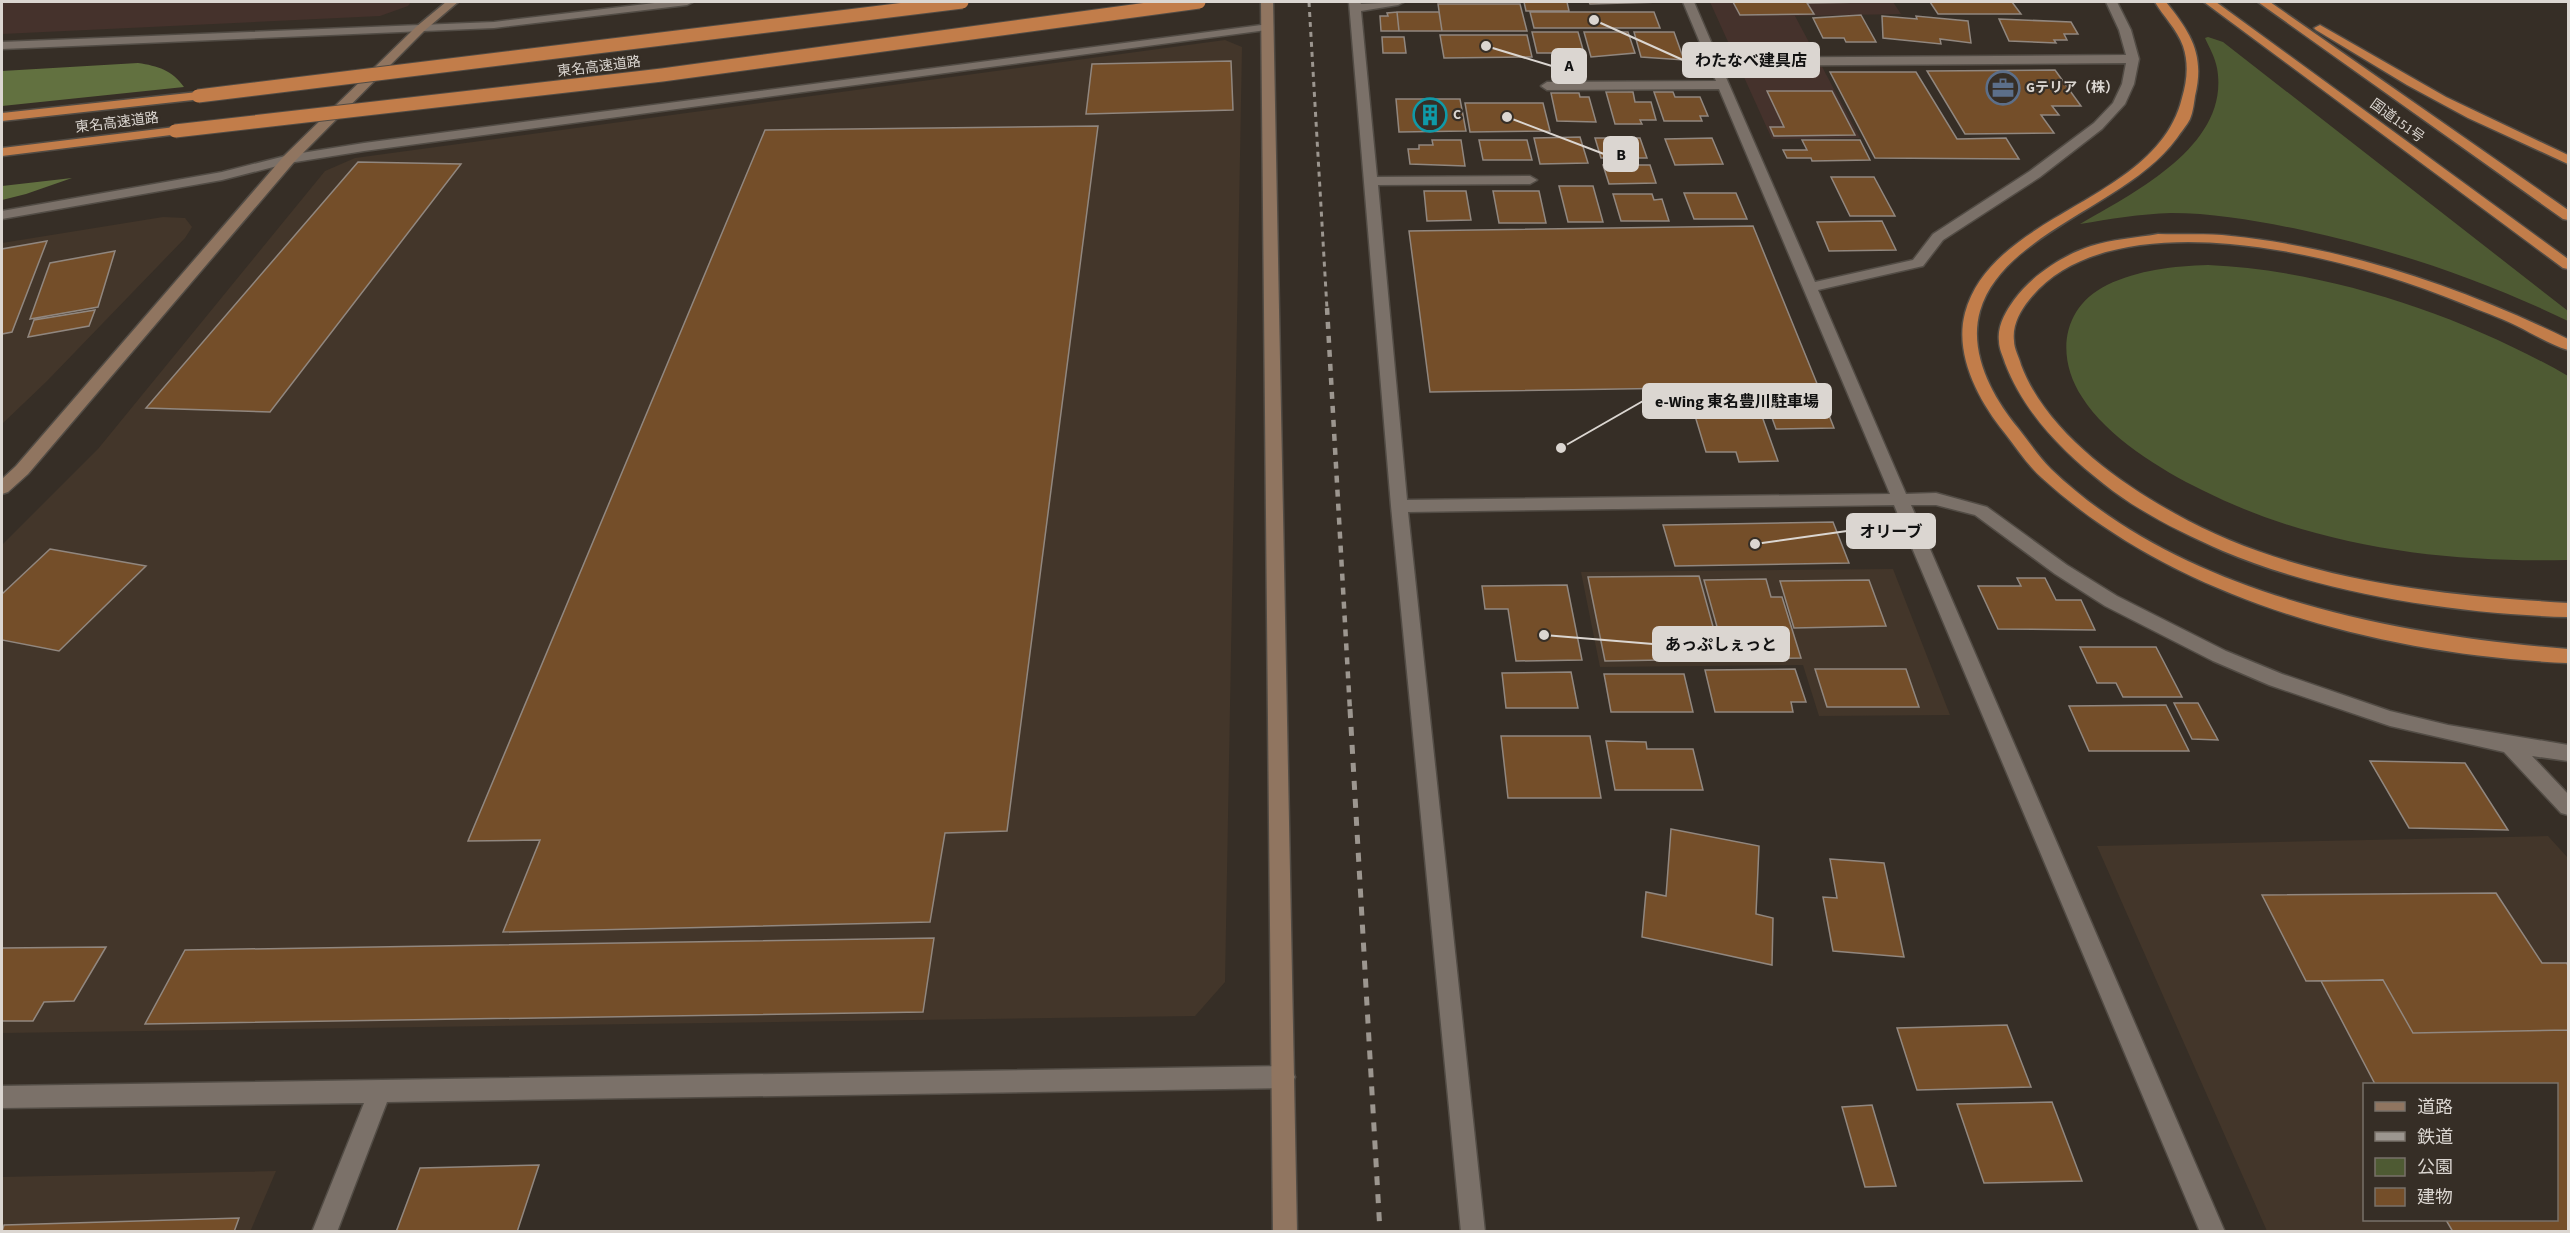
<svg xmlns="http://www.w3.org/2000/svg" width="2570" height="1233" font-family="'Source Sans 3','Noto Sans JP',sans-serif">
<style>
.commercial{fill:#45322c}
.built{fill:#43362a;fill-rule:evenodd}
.green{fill:#4e5a33}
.forest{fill:#627140}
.building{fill:#744e29;stroke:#91877f;stroke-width:1.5}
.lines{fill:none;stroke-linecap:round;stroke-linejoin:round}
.street-casing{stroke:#524c45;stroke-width:3}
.secondary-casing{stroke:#524c45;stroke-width:3}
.highway-casing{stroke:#524c45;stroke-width:3}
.street{fill:#7b7169;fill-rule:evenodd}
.secondary{fill:#907560;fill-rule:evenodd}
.highway{fill:#c27d4a;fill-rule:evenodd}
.rail-far2{stroke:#9c968f;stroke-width:3;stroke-dasharray:5 5;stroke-linecap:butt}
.rail-far1{stroke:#9c968f;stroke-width:4.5;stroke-dasharray:7 7;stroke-linecap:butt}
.rail{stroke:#9c968f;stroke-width:5;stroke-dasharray:9 9;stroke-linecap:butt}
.highway-bridge-casing{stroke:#524c45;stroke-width:15;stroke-linecap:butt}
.highway-bridge{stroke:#c27d4a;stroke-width:13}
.labels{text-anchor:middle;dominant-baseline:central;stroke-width:4.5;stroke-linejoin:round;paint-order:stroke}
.far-street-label{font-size:14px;fill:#dbd6d1;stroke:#362e26}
.far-poi-label{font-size:14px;font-weight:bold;fill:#dbd6d1;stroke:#362e26;text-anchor:start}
.leader{fill:none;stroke:#dbd6d1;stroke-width:2}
.callout-dot{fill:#dbd6d1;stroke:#362e26;stroke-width:2}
.callout{fill:#dbd6d1;stroke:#dbd6d1;stroke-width:2}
.callout-label{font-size:16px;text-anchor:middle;font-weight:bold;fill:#111}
</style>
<rect width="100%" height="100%" fill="#362e26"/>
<path class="commercial" d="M2,2H411L408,6L380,16L2,34Z
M1710,2H1893L1901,14L1795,16L1860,138L1772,139Z"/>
<path class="built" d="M1225,40L1242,47L1225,982L1195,1016L2,1033V545L98,449L325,171L355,158Z
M163,217L185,218L192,227L185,238L47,381L2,424V243Z
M1893,569L1950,715L1819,716L1803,665L1600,667L1581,572Z
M2548,836L2568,858V1231H2267L2097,846ZM2364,1084H2556V1220H2364Z
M276,1171L250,1232L2,1231V1177Z"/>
<path class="green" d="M2208,37L2223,42L2568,311V321C2483,280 2395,250 2302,230C2259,221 2214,213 2171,213C2140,214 2110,219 2080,224C2135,192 2231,145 2217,68C2215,57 2209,47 2205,38Z
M2208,265C2329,270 2464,316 2568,376V560C2444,563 2315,547 2202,490C2161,470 2107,437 2082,397C2056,357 2061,308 2107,285C2138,270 2174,266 2208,265Z"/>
<path class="forest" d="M138,63C158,66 172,70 184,87L2,106V71Z
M72,178L26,194L2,200V186Z"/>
<path class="building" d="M1524,2H1567L1569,11H1526Z
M1589,2H1662L1590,4Z
M1733,2H1867L1807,3L1814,14L1740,15Z
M1930,2H2012L2021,14H1938Z
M1438,4H1520L1527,31H1442Z
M1397,12L1399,31H1381L1380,16H1388L1387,13Z
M1397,12H1439L1442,31H1399Z
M1530,12H1654L1660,28H1534Z
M1861,15L1876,42H1846L1844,38H1823L1813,18Z
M1882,16L1917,19L1916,16L1968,21L1971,43L1940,39L1941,44L1883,38Z
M1999,19L2071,22L2078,34H2064L2067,40H2054L2056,43L2009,41Z
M1532,32H1578L1584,53H1537Z
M1584,32H1628L1635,53L1591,57Z
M1634,32H1674L1684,60L1641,57Z
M1440,35H1527L1532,57L1444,58Z
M1382,37H1404L1406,53H1383Z
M1231,61L1233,110L1086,114L1092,64Z
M2055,70L2081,106H2052L2059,115H2041L2054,133L1965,134L1927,71Z
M1830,72H1916L1957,139L2006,138L2019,159L1875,158Z
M1767,91H1832L1855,135L1774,136L1770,127H1784Z
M1606,92H1633L1635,102H1651L1656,120H1640L1642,124H1615Z
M1654,92H1673L1675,97H1700L1708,116H1700L1702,121H1664Z
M1551,93H1579L1580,97H1589L1596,122L1557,121Z
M1396,99H1460L1466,131L1399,132Z
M1465,103H1543L1550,131L1470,132Z
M1098,126L1007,831L945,833L930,922L503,932L540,840L468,841L765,130Z
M1580,137L1588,163L1540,164L1534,138Z
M1595,138H1640L1647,158H1601Z
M1712,138L1723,164L1675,165L1665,139Z
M1432,140H1461L1465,166L1410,164L1408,149H1419V145H1433Z
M1479,140H1527L1532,160H1483Z
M1802,140H1860L1870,160L1812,161L1811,158H1787L1783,150H1807Z
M358,162L461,164L270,412L146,408Z
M1603,165H1650L1656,183L1609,184Z
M1831,177H1874L1895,216H1850Z
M1559,186H1593L1603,222H1568Z
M1424,191H1466L1471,220L1427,221Z
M1493,191H1539L1546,223H1499Z
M1684,193H1736L1747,219H1694Z
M1613,194H1652L1654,200L1662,199L1669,221H1621Z
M1882,221L1896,250L1829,251L1817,222Z
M1753,226L1818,386L1430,392L1409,231Z
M47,241L12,332L2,334V249Z
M115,251L98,307L30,319L50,263Z
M95,310L89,326L28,337L34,320Z
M1823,400L1834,428L1776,429L1766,401Z
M1758,405L1778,461L1739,462L1736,452H1706L1692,406Z
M1833,522L1849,563L1675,566L1663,525Z
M50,549L146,566L59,651L2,640V594Z
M1699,576L1722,659L1605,661L1588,577Z
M2017,578H2045L2056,600H2081L2095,630L1998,629L1978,586H2021Z
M1766,579L1771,597H1782L1801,658L1726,659L1704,580Z
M1869,580L1886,626L1794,628L1780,581Z
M1567,585L1582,660L1516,661L1508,609H1485L1482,586Z
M2080,647H2156L2182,697H2123L2116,683H2097Z
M1795,669L1806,702H1791L1793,712H1715L1705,670Z
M1815,669H1906L1919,707H1827Z
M1571,672L1578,708H1506L1502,673Z
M1604,674H1684L1693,712H1611Z
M2174,703H2198L2218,740L2192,739Z
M2166,705L2189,751H2089L2069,706Z
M1501,736H1590L1601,798H1508Z
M1606,741L1646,742L1647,749H1693L1703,790H1615Z
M2370,761L2465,763L2508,830L2409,828Z
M1671,829L1759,846L1756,914L1773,918L1772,965L1642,937L1646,892L1666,896Z
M1830,859L1884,863L1904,957L1833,951L1823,897L1837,898Z
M2496,893L2542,963H2567L2568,966V1030L2413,1033L2383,980L2306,981L2262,895Z
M934,938L923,1012L145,1024L185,950Z
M106,947L74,1001L44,1002L33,1021H2V948Z
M2383,980L2413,1033L2568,1030V1232H2453L2446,1220H2556V1084H2375L2321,981Z
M2007,1025L2031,1087L1917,1090L1897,1028Z
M2052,1102L2082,1181L1984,1183L1957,1104Z
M1872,1105L1896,1186L1865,1187L1842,1107Z
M539,1165L517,1232H396L420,1168Z
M239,1218L234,1232H2L4,1225Z"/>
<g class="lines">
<g class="street-casing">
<path id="street" d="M663,2H693L687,5L494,28L2,49V42L494,22Z
M1349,2H1360L1361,4L1404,2L1398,5L1361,11L1377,177L1530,176L1537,180L1530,184L1378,185L1407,500L1890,494L1719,89L1547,90L1541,86L1547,82L1716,81L1683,2H1694L1718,58L2126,55L2119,30L2106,2H2117L2131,30L2139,59L2134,84L2125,104L2102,129L2040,177L1943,240L1923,266L1818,290L1906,494L1936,493L1987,507L2067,565L2117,596L2226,651L2282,674L2390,711L2448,725L2568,745V761L2532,756L2568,794V815L2561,813L2504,752L2390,726L2269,685L2213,661L2105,606L2055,574L1975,515L1936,505H1911L2225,1232H2200L1894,505L1408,512L1485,1232H1461L1391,506ZM2126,63L2122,84L2113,103L2094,123L2030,171L1933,234L1913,260L1815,282L1721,66Z
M1269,24L1273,25V29L364,151L289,163L222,180L2,219V211L222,172L289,155L364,143Z
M1283,1066L1291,1069L1295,1077L1291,1085L1283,1088L387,1102L337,1232H312L364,1103L2,1108V1086Z"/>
</g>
<g class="secondary-casing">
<path id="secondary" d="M446,2H458L424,31L294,162L28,474L8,492L2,494V479L16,466L284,156L416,27Z
M1261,2H1273L1297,1232H1273Z"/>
</g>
<g class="highway-casing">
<path id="highway" d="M2155,2H2166C2191,33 2205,55 2195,96C2194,103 2193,112 2190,119C2187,125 2181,132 2177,138C2129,205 2003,232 1980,311C1968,353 1993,398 2018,428C2029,442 2039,457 2051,469C2182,595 2394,635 2568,649V663C2387,655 2179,603 2042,478C2027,465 2016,447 2004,432C1979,401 1954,355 1965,313C1992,212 2157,202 2182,98C2187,81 2189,64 2183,46C2177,29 2163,16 2155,2Z
M2204,2H2216L2568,259V269L2563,268Z
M2258,2H2270L2568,210V220L2563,219Z
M2320,25L2446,97L2568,155V164L2468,118L2407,85L2316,30L2314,28Z
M198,92L202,93V99L2,121V113Z
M175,127L179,128L181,131L179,134L2,156V148Z
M2158,234C2182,235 2207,233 2231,236C2348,248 2463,288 2568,339V350C2551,345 2533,334 2517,326C2499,317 2481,311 2464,304C2390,274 2309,251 2230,244C2164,238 2073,243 2029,300C2020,311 2012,326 2014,341C2014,349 2019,357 2021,365C2045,429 2116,481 2174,513C2293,580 2434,595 2568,603V617C2458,614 2324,594 2223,551C2182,533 2139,512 2104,484C2063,452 2024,413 2005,363C2003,356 1999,349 1999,341C1997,326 2006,311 2014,300C2031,276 2063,255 2091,246C2112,239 2136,238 2158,234Z"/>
</g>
<use href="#street" class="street"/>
<use href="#secondary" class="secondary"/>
<use href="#highway" class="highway"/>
<path class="rail-far2" d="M1309,2L1327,309"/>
<path class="rail-far1" d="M1327,308L1350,711"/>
<path class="rail" d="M1350,709L1380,1232"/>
<g class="highway-bridge-casing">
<path id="highway-bridge" d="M198,96L962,2
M175,131L662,75L1199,2"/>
</g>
<use href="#highway-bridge" class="highway-bridge"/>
</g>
<defs>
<g id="office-ring" transform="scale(1.725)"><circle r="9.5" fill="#362e26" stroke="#5c6f8a" stroke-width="1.5"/><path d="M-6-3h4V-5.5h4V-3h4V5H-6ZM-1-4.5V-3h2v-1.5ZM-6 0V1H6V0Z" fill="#5c6f8a"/></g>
<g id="building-ring" transform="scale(1.725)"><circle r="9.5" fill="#362e26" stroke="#0f9aa8" stroke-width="1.5"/><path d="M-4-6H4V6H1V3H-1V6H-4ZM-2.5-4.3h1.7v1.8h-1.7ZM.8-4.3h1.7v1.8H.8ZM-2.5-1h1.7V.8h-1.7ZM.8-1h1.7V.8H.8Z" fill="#0f9aa8"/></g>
</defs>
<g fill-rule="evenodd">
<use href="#office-ring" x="2003" y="88"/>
<use href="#building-ring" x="1430" y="115"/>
</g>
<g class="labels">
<g class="far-street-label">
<text transform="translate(599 67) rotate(-7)">東名高速道路</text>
<text transform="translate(2397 121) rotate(36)">国道151号</text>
<text transform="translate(117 123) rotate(-7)">東名高速道路</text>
</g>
<g class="far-poi-label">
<text x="2026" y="88">Gテリア（株）</text>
<text x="1453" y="115">C</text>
</g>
</g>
<path class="leader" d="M1594 20L1683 60M1486 46L1552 66M1507 117L1604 154M1561 448L1643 401M1755 544L1847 531M1544 635L1653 644"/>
<g class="callout-dot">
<circle cx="1594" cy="20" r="6"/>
<circle cx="1486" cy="46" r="6"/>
<circle cx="1507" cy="117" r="6"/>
<circle cx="1561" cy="448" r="6"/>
<circle cx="1755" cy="544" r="6"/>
<circle cx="1544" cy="635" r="6"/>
</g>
<g class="callout">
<rect x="1683" y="43" width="136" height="34" rx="6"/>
<rect x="1552" y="49" width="34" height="34" rx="6"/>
<rect x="1604" y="137" width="34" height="34" rx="6"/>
<rect x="1643" y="384" width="188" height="34" rx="6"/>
<rect x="1847" y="514" width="88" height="34" rx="6"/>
<rect x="1653" y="627" width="136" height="34" rx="6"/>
</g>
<g class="callout-label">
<text x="1751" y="66">わたなべ建具店</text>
<text x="1569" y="71">A</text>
<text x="1621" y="160">B</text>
<text x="1737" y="407">e-Wing 東名豊川駐車場</text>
<text x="1891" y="537">オリーブ</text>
<text x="1721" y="650">あっぷしぇっと</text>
</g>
<rect width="2570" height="1233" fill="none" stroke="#dbd6d1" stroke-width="6"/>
<rect x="2363" y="1083" width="195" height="138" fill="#362e26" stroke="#78716a" stroke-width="1.5"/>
<rect x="2375" y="1102" width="30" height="9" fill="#907560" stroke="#78716a" stroke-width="1.5"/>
<text x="2417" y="1113" font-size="18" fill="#dbd6d1">道路</text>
<rect x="2375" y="1132" width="30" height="9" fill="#9c968f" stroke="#78716a" stroke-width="1.5"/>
<text x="2417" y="1143" font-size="18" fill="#dbd6d1">鉄道</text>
<rect x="2375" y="1158" width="30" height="18" fill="#4e5a33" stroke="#78716a" stroke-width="1.5"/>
<text x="2417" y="1173" font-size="18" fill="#dbd6d1">公園</text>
<rect x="2375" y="1188" width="30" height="18" fill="#744e29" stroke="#78716a" stroke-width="1.5"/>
<text x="2417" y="1203" font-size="18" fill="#dbd6d1">建物</text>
</svg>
